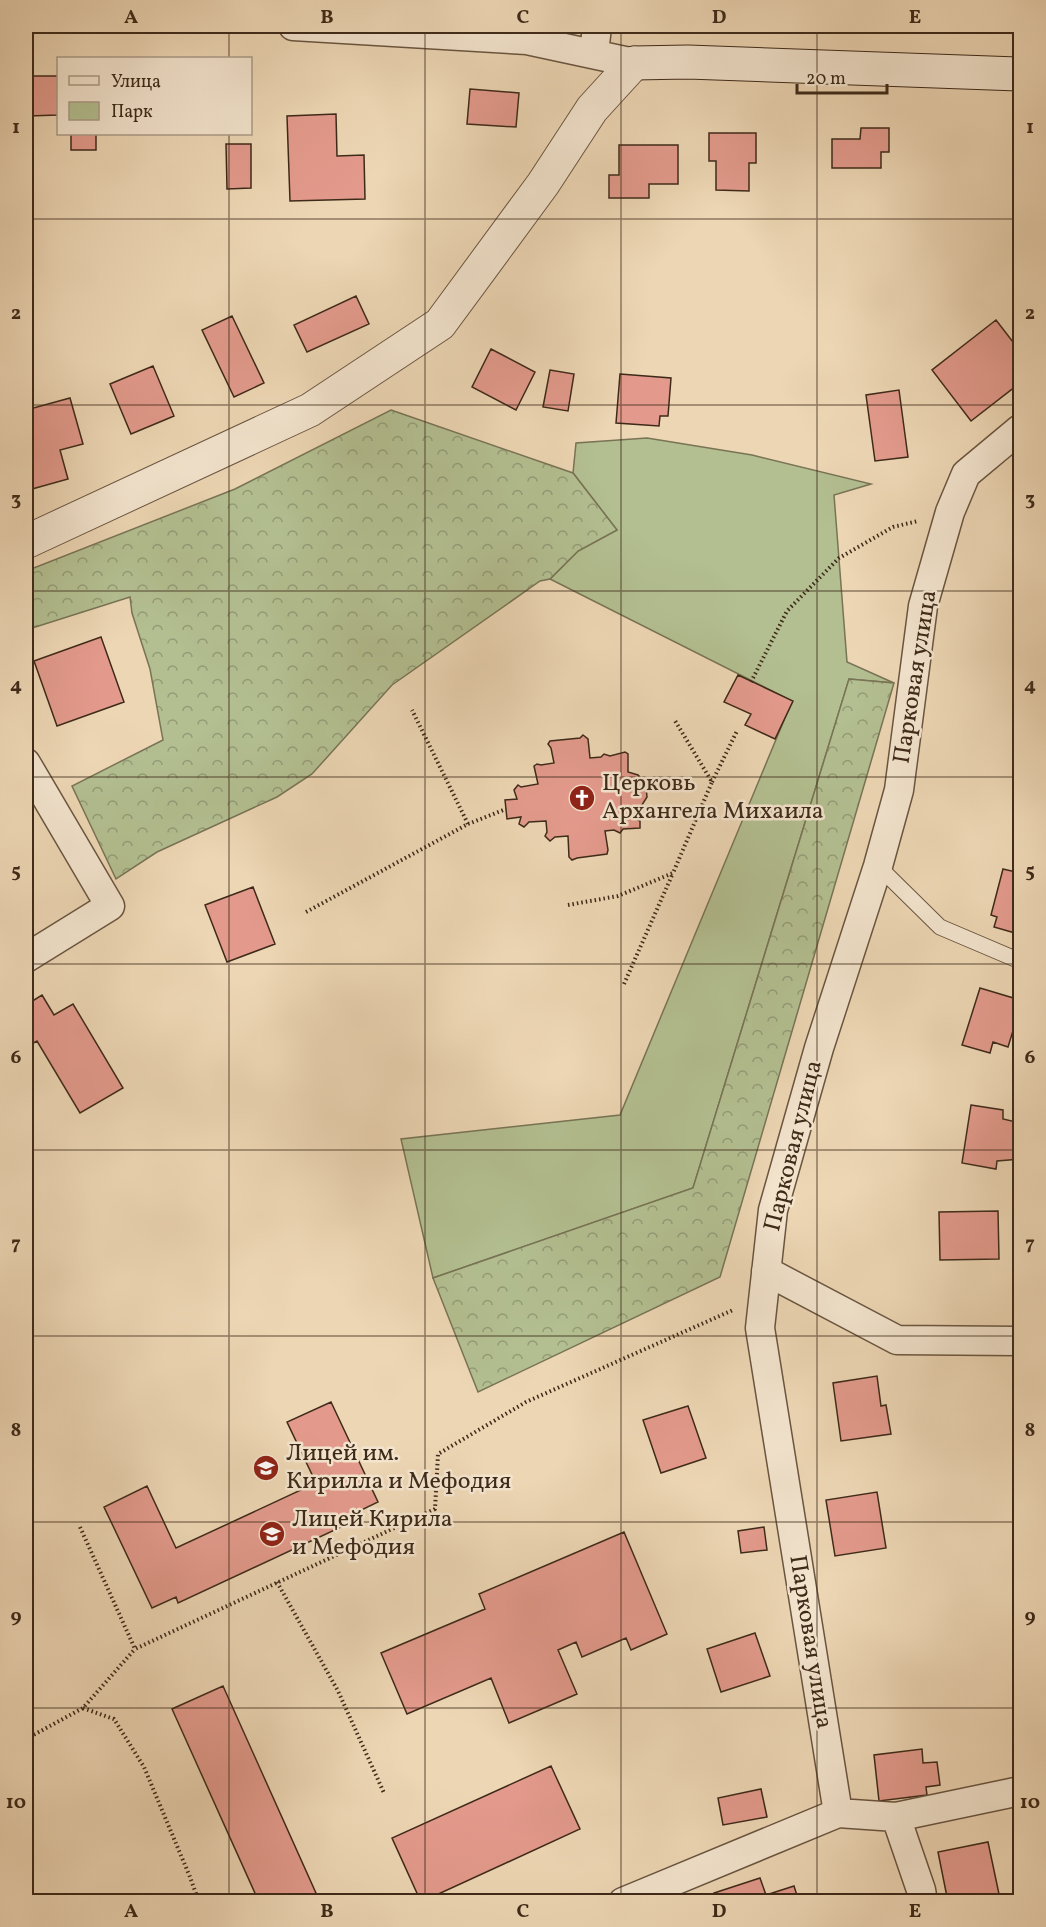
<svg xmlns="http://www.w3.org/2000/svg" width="1046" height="1927" font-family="Vollkorn,serif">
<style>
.green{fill:#b3bf91;stroke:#787455;stroke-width:1.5}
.forest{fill:url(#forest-crowns);stroke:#787455;stroke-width:1.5}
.building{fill:#e39a8c;stroke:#3e2a19;stroke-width:1.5}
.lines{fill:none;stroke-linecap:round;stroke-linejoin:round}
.service-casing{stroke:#6a5540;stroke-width:17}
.minor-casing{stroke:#6a5540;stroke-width:31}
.tertiary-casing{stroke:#6a5540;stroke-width:35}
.secondary-casing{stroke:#3e2a19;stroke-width:35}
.path{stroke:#3e2a19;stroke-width:4;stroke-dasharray:1.5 3;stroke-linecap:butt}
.service{stroke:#f3e4ce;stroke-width:15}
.minor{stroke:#f3e4ce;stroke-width:28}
.tertiary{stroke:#f3e4ce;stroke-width:33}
.secondary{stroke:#f3e4ce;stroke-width:33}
.grid{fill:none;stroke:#3e2a19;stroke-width:1.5;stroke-opacity:0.55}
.labels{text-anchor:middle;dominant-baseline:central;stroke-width:5;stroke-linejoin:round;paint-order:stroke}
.street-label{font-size:24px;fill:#3e2a19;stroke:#f3e4ce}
.poi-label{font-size:24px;fill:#3e2a19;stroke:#f3e4ce;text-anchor:start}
.neatline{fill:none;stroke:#3e2a19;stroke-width:2}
.grid-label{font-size:20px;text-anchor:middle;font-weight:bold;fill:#3e2a19}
</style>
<defs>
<pattern id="forest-crowns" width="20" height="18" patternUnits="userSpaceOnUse" patternTransform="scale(1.5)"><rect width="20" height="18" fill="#b3bf91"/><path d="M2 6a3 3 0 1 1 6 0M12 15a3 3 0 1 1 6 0" fill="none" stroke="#939b76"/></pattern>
</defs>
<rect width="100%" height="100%" fill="#edd6b4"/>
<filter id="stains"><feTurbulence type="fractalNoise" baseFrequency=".00333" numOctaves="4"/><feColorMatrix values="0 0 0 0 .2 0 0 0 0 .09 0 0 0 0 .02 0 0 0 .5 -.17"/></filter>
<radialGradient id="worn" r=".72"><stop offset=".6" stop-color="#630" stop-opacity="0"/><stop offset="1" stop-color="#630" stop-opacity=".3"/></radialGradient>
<path class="green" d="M647,438L752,455L871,484L834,495L847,662L894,683L849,679L693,1188L433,1278L401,1139L620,1115L792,701L550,579L578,551L617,530L573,473L576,443Z"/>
<path class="forest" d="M391,410L573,473L617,530L578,551L550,579L540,581L392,685L312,774L277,797L157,852L116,879L72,786L163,740L150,669L132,613L130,597L26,630V571L235,489Z
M849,679L894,683L720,1277L478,1392L433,1278L693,1188Z"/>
<path class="building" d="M27,76H58V115L28,116Z
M470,89L519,93L516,127L467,124Z
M336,114L337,156L364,155L365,199L290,201L287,116Z
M861,128H889V152H881V168H832V139H860Z
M709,133H756V163H749V191L716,190V161H709Z
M71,134H96V150H71Z
M226,144H251V188L227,189Z
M619,145H678V184H649V198H609V175H619Z
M356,296L369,324L307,352L294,325Z
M232,316L264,383L234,397L202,330Z
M996,320L1020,351V383L971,421L932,370Z
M491,349L535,372L516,410L472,387Z
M153,366L174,416L131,434L110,384Z
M550,370L574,374L568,411L543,407Z
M620,374L671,378L668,416H660L659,426L616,423Z
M899,390L908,457L875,461L866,395Z
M70,398L83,444L60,450L68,479L32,489L26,468V410Z
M101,637L124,702L57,726L34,661Z
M1017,649H1020V676L1013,674Z
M738,675L793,701L775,739L745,725L751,714L724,702Z
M1015,727H1020V761H1015Z
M583,735L588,739L590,758L601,757L604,754L610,756L625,752L628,754V772L638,775L643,780L646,786L647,797L642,805L634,810V818L640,821V828L623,829L620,833L614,830L605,831L608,850L607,854L577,858L572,860L569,857L568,836L555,837L550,841L545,836L547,832L546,821L529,822L524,827L519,824L521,817L507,819L505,800L517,799L514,790L518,785L521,787L538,784L534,766L537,764L541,765L554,763L551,748L548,744L550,741L580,738Z
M1003,869L1020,873V923L1017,922L1015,933L994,927L997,917L991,915Z
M253,887L275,944L227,962L205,905Z
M980,988L1020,1000V1008L1008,1047L993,1042L990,1053L962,1045Z
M42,995L54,1015L73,1004L123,1088L80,1113L37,1041L26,1047V1005Z
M971,1105L1003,1110V1119L1020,1123V1159L997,1161L996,1169L962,1163Z
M998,1211L999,1259L940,1260L939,1212Z
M877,1376L881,1406L886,1405L891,1434L841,1441L833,1383Z
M331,1402L378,1502L353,1514L356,1520L178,1603L176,1597L152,1608L104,1507L147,1486L176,1548L316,1483L287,1422Z
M688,1406L706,1458L661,1473L643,1420Z
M877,1492L886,1548L835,1556L826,1500Z
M764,1527L767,1550L741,1553L738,1531Z
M624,1532L667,1634L631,1650L626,1638L582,1657L576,1642L558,1650L577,1694L509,1723L491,1678L407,1714L381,1653L485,1609L479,1594Z
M755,1633L770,1676L721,1692L707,1649Z
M223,1686L320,1902H259L172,1709Z
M922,1749L923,1763L937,1762L940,1785L926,1787L927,1795L879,1801L874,1755Z
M551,1766L580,1829L421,1902L392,1838Z
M761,1789L767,1817L723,1825L718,1798Z
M988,1842L999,1894L964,1902H948L938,1852Z
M760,1878L766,1895L794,1886L799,1902H717L714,1893Z"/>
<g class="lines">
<g class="service-casing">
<path id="service" d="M878,866L940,927L1020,961"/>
</g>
<g class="minor-casing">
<path id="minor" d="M293,26L527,40L634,63
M594,54L597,26
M26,763L110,906L26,958
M766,1271L897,1340L1020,1341
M838,1813L896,1817L1020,1791
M896,1817L921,1890L923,1902
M623,1902L838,1813L760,1328L773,1210L819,1048L878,866L899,790L923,606L950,512L966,474L1020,429"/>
</g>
<g class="tertiary-casing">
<path id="tertiary" d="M26,542L310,410L440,324L543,184L592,109L634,63"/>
</g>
<g class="secondary-casing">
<path id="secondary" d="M634,63L688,62L1020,74"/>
</g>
<path class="path" d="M751,682L787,611L839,558L893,527L918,521
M712,782L737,731
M468,824L506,809
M568,905L618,896L673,873L712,782L674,719
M306,912L468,824L412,710
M624,984L673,873
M80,1527L135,1649L435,1509L438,1454L526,1402L733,1310
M277,1582L338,1691L384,1793
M83,1708L114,1719L144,1767L190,1877L199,1902
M26,1739L83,1708L135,1649"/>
<use href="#service" class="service"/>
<use href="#minor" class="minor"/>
<use href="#tertiary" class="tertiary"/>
<use href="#secondary" class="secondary"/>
</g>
<path class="grid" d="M229,26V58M425,26V1902M621,26V1902M817,26V1902M229,134V1902M26,219H1020M26,405H1020M26,591H1020M26,777H1020M26,964H1020M26,1150H1020M26,1336H1020M26,1522H1020M26,1708H1020"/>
<defs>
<g id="church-disc" transform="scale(1.35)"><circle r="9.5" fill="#8f2418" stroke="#f3e4ce"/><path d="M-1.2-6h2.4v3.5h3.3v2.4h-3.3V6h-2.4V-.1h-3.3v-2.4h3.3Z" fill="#fff"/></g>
<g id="school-disc" transform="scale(1.35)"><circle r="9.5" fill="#8f2418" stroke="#f3e4ce"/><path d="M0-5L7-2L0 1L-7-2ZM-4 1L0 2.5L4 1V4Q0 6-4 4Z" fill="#fff"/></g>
</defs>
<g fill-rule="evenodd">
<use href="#church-disc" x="582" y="798"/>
<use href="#school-disc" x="266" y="1468"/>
<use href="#school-disc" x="272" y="1534"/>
</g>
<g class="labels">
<g class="street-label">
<text transform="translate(916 677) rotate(-81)">Парковая улица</text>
<text transform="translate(794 1146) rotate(-76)">Парковая улица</text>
<text transform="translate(810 1642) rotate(81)">Парковая улица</text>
</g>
<g class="poi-label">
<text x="602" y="784">Церковь<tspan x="602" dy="28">Архангела Михаила</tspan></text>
<text x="286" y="1454">Лицей им.<tspan x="286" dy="28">Кирилла и Мефодия</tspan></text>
<text x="292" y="1520">Лицей Кирила<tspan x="292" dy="28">и Мефодия</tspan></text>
</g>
</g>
<rect width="1046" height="1927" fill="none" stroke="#edd6b4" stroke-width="66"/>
<rect x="57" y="57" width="195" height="78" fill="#f3e4ce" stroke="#ab9a86" stroke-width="1.5"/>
<rect x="69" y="76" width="30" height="9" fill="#f3e4ce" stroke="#ab9a86" stroke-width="1.5"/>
<text x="111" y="87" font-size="18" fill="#3e2a19">Улица</text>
<rect x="69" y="102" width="30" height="18" fill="#b3bf91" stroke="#ab9a86" stroke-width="1.5"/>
<text x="111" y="117" font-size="18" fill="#3e2a19">Парк</text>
<path d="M797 84v9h90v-9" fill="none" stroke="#3e2a19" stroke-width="3"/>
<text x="806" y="84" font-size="18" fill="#3e2a19" stroke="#f3e4ce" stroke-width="4.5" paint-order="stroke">20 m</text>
<rect x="33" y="33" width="980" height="1861" class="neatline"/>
<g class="grid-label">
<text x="131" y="23">A</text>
<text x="327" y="23">B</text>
<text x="523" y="23">C</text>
<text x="719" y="23">D</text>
<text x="915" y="23">E</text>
<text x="16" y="133">1</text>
<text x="1030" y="133">1</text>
<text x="16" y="319">2</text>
<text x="1030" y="319">2</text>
<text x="16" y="505">3</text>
<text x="1030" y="505">3</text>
<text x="16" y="691">4</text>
<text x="1030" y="691">4</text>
<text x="16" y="877">5</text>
<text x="1030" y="877">5</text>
<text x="16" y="1063">6</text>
<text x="1030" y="1063">6</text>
<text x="16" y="1249">7</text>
<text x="1030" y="1249">7</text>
<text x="16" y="1436">8</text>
<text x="1030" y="1436">8</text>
<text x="16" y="1622">9</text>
<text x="1030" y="1622">9</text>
<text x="16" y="1808">10</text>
<text x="1030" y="1808">10</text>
<text x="131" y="1917">A</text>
<text x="327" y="1917">B</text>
<text x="523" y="1917">C</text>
<text x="719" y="1917">D</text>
<text x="915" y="1917">E</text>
</g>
<rect width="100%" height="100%" filter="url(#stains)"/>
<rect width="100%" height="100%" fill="url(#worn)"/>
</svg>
